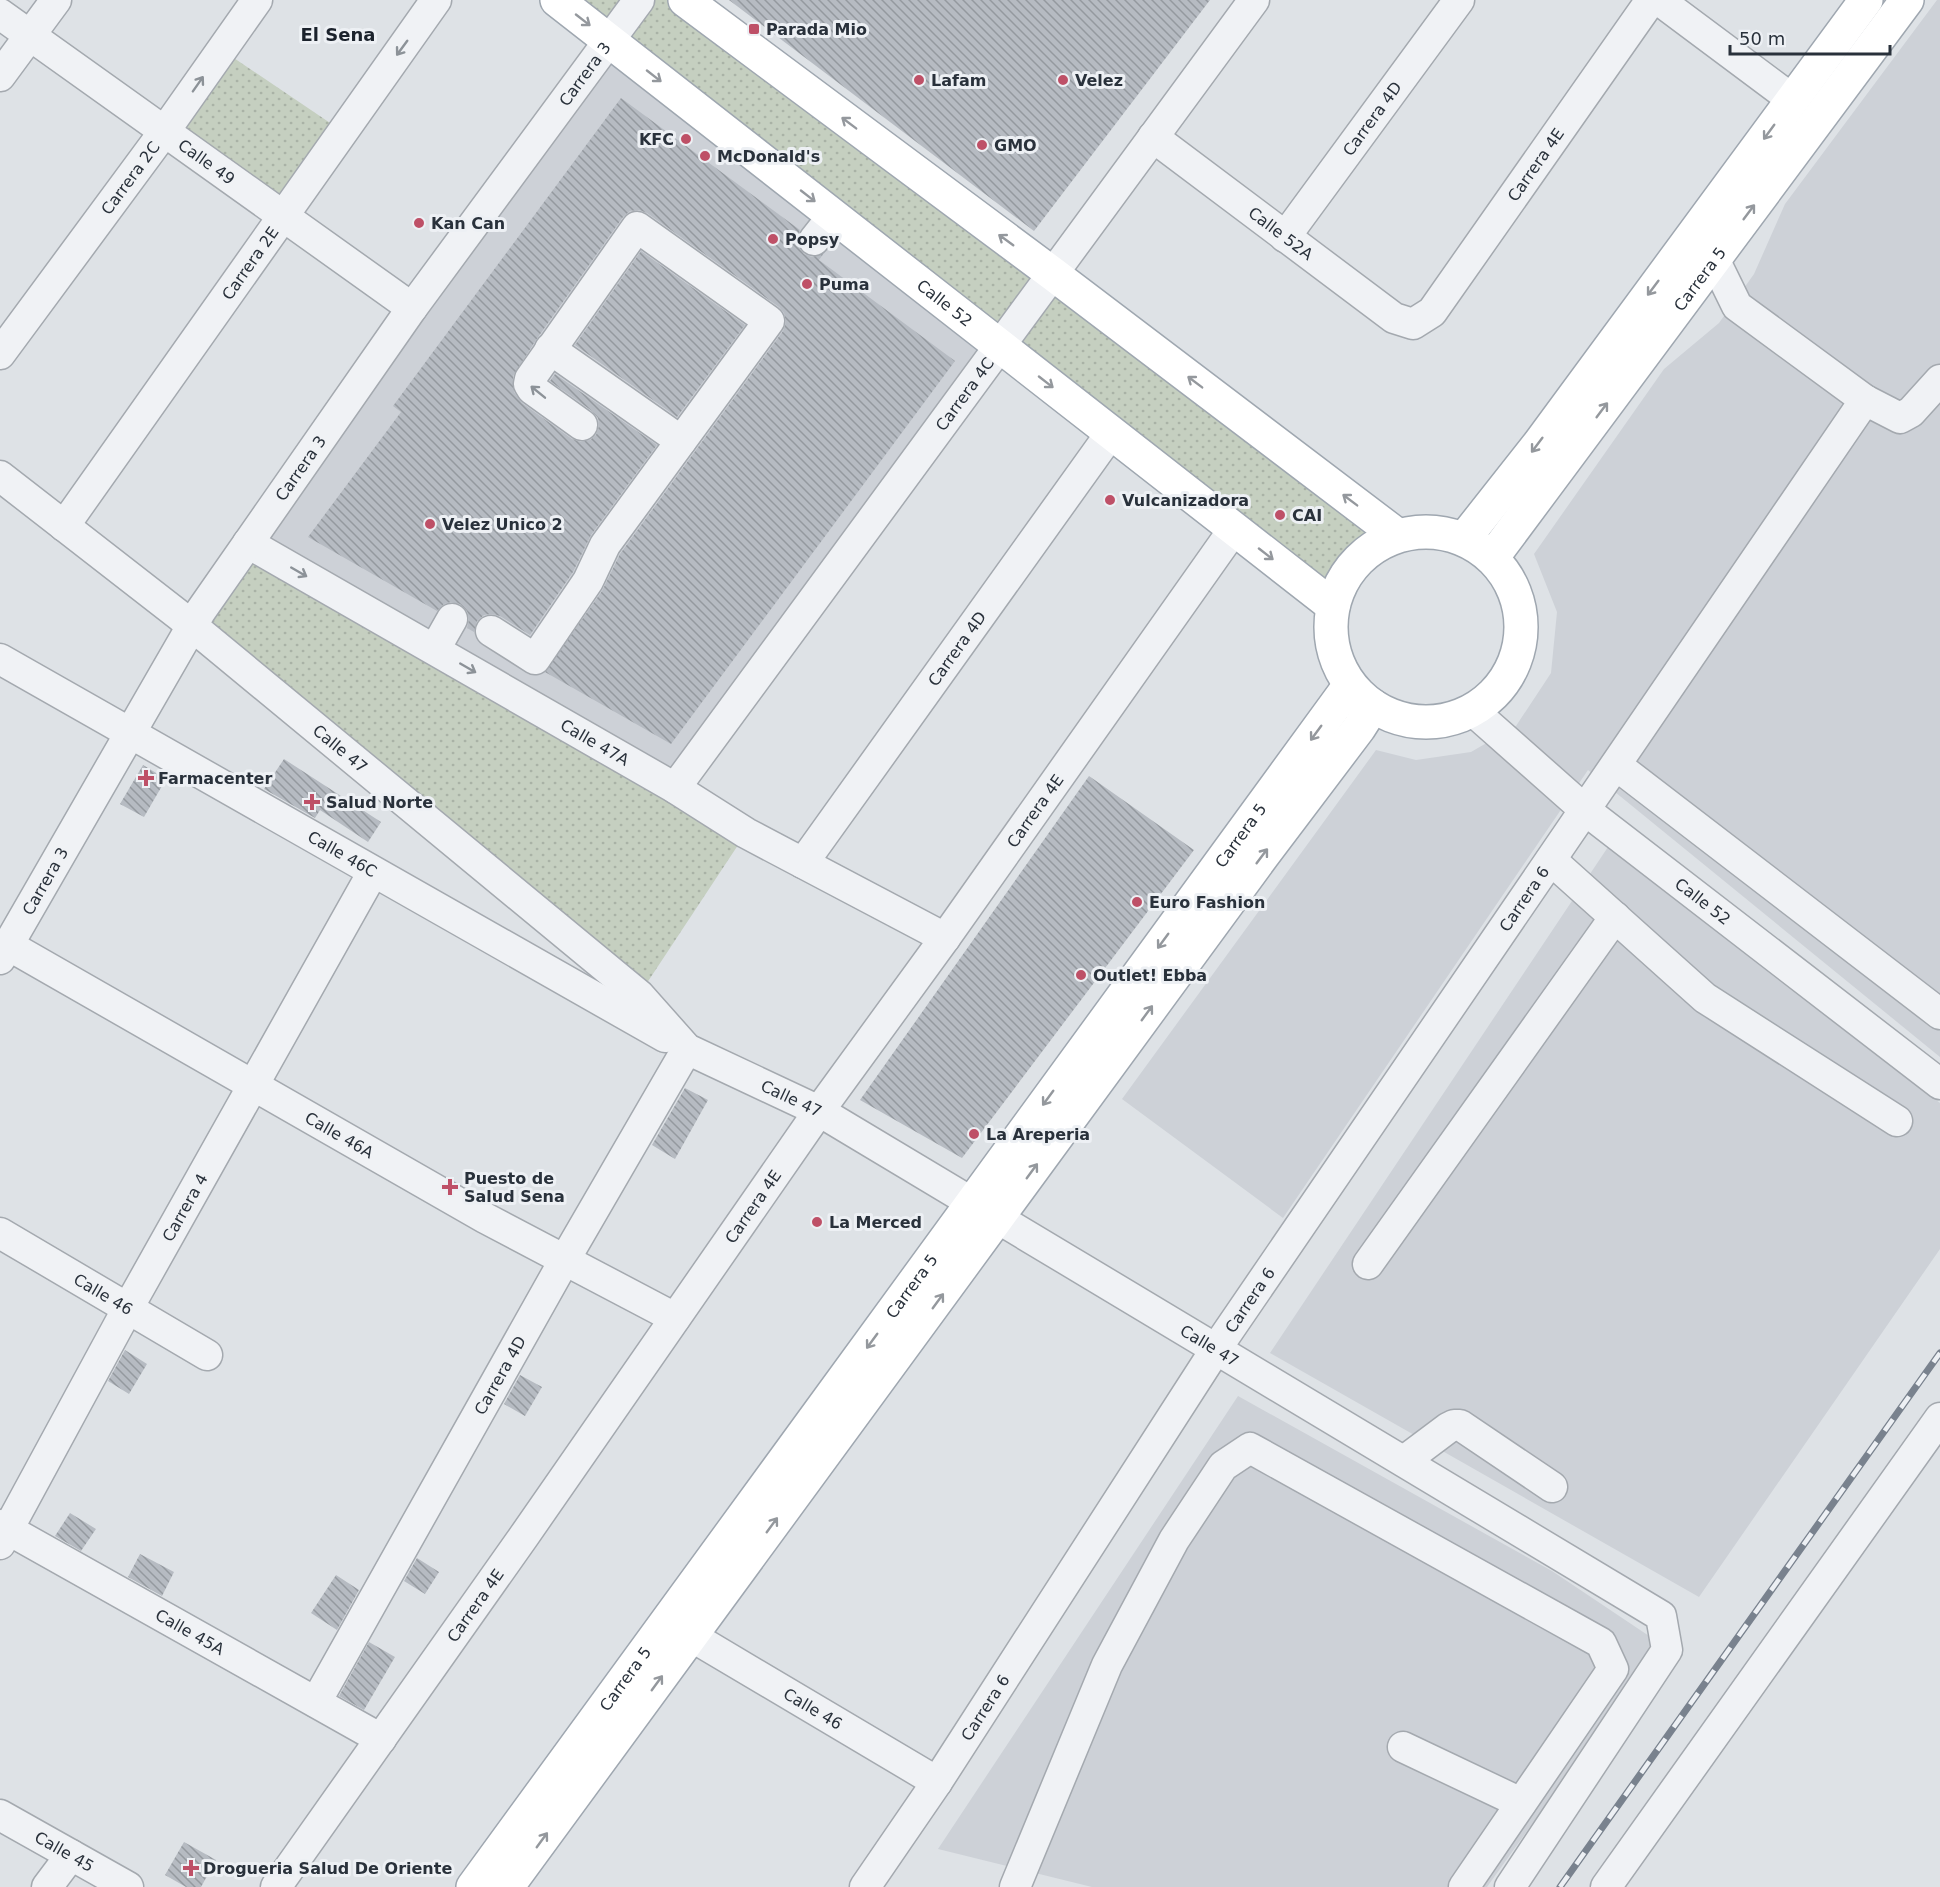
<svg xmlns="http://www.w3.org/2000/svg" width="1940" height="1887" font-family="'DejaVu Sans',sans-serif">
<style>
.built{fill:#cdd1d7}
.park{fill:url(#park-dots)}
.building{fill:url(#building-back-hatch)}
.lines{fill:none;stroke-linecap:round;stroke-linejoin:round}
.minor-casing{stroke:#a4a9af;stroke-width:33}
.major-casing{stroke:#9fa7b0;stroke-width:36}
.minor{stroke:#f0f2f5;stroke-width:30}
.major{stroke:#fff;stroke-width:33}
.rail-casing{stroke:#79828e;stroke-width:7}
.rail{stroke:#edf0f4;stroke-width:4.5;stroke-dasharray:14;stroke-linecap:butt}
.oneway{stroke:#94989d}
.oneway2{stroke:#8c9298}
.poi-dot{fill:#be5067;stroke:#edf0f4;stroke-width:2}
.labels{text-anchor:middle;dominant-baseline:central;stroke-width:6;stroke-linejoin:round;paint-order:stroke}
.poi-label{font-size:16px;font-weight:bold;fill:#29313b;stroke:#edf0f4;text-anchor:start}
.street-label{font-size:16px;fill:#29313b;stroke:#edf0f4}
.neighbourhood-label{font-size:18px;font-weight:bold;fill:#1b222c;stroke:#edf0f4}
</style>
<defs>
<pattern id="park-dots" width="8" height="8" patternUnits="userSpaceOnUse" patternTransform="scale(1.5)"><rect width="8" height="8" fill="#c5cfc0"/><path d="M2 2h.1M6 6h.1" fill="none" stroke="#a9b2a6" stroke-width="1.8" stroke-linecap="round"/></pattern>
<pattern id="building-back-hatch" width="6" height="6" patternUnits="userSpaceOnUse" patternTransform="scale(1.5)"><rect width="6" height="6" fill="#b6bbc2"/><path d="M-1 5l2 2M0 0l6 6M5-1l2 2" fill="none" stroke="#94999f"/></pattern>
</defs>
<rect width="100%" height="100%" fill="#dee2e6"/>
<path class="built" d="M1937,0H1940V1057L1588,770L1283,1218L1122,1099L1376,750L1416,760L1471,752L1516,726L1551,673L1557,612L1534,554L1664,369L1719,323L1754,274L1785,204Z
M608,40L1000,346L675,788L248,543Z
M1608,847L1940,1103V1249L1699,1597L1270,1353Z
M1238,1396L1552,1571L1661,1644L1487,1887H1092L938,1849Z"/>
<path class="park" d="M557,0H685L1397,535C1361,554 1347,569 1333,606Z
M222,50L342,131L282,216L164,132Z
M248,543L746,833L639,995L200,612Z"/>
<path class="building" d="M729,0H1210L1034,231Z
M621,98L800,230L797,238L798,246L804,254L812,257L824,253L819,260L955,361L671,744L545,672L602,591L620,554L783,331L786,322L784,313L779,307L647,213L639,210L630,211L623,217L536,340L513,376L514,392L522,403L572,439L581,442L590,440L596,435L599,426L598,418L592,411L550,381L555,374L657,445L591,535L573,572L530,635L500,616L492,614L484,615L477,621L474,632L467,628L469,619L467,611L460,604L451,602L444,604L437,611L308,537L401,412L393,406Z
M641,251L745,325L677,417L575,345Z
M284,759L381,822L368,842L320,810L315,818L264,789Z
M143,765L166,779L144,817L120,804Z
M1089,776L1194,850L962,1158L860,1100Z
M685,1088L708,1100L675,1159L652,1145Z
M125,1350L147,1364L129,1394L108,1381Z
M520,1375L542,1387L525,1416L504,1404Z
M70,1513L96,1529L81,1551L55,1536Z
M140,1554L174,1572L162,1596L128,1577Z
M417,1558L439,1572L425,1594L404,1581Z
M336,1575L359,1590L337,1630L311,1613Z
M369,1642L395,1657L364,1710L339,1696Z
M184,1842L216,1860L201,1887H186L165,1875Z"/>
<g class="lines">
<g class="minor-casing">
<g id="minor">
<path d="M1659,0L1793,100"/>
<path id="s1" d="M0,14L412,308"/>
<path d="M0,76L56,0"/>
<path id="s2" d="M1153,137L1394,318L1413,324L1432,312L1651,0"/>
<path id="s3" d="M1285,237L1459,0"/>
<path d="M814,240L833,216"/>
<path d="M1714,259L1737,306L1865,400L1900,418L1911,412L1940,380"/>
<path d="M550,349L681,441"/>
<path id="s4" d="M0,354L164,132L257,0"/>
<path id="s5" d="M0,476L180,616L639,995L687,1049L819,1111L1661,1616L1667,1650L1510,1887"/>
<path id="s6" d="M64,526L436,0"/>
<path id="s7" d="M248,543L675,788L746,833L945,938"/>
<path d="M491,631L535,659L588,581L605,545L769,321L637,227L530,379L529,384L532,389L582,425"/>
<path d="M435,649L452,619"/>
<path id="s8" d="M0,659L665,1037"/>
<path id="s9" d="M1472,710L1585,810L1940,1084"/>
<path d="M1616,765L1940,1014"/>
<path id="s10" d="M675,788L1254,0"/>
<path d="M1551,860L1705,998L1897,1121"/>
<path id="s11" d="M803,863L1111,433"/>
<path id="s12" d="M8,945L485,1218L675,1318"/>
<path id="s13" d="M0,959L200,612L412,308L639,0"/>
<path id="s14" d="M0,1233L207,1355"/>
<path d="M1368,1264L1615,917"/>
<path d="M1404,1461L1448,1428L1454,1425H1460L1552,1487"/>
<path id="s15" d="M0,1525L381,1739"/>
<path id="s16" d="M0,1544L128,1308L373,872"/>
<path id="s17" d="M691,1636L937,1782"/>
<path id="s18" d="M316,1702L564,1261L687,1049"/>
<path d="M1403,1747L1521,1803"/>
<path id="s19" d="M0,1815L128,1887"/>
<path d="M47,1887L71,1855"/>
<path id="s20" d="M276,1887L524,1536L819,1111L945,938L1234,529"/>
<path id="s21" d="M865,1887L937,1782L1216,1349L1865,400"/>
<path d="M1015,1887L1107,1665L1174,1540L1223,1466L1250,1448L1601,1643L1613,1669L1464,1887"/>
<path d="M1606,1887L1940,1418"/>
</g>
</g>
<g class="major-casing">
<g id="major">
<path id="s22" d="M557,0L1333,606"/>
<path d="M685,0L1053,274L1397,535"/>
<circle cx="1426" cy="627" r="95"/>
<path d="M1464,539L1539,444L1866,0"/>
<path id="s23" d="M1492,558L1907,0"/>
<path id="s24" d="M473,1887L1350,685"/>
<path d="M507,1887L1263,855L1359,728L1373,706"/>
</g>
</g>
<use href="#minor" class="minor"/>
<use href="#major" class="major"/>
<g class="rail-casing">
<path id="rail" d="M1560,1887L1940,1353"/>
</g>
<use href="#rail" class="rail"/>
</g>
<defs><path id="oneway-shaft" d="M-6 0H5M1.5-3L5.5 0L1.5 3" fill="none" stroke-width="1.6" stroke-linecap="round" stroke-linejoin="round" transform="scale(1.5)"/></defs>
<g class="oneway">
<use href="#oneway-shaft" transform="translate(583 20) rotate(38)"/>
<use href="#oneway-shaft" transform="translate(654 76) rotate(38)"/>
<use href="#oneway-shaft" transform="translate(849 123) rotate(-143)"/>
<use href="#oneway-shaft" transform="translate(1769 132) rotate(126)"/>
<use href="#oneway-shaft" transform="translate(808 196) rotate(38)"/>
<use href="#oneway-shaft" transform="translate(1749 212) rotate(-53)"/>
<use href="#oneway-shaft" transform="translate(1006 240) rotate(-144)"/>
<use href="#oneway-shaft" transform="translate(1653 288) rotate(127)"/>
<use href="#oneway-shaft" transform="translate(1046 382) rotate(38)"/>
<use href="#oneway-shaft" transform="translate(1195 382) rotate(-143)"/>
<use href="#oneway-shaft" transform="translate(1602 410) rotate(-53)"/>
<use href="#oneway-shaft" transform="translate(1537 445) rotate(127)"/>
<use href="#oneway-shaft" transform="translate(1350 500) rotate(-143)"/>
<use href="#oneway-shaft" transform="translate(1266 554) rotate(38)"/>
<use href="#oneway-shaft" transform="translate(1316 733) rotate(126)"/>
<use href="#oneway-shaft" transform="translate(1262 856) rotate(-53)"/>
<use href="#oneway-shaft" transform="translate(1163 941) rotate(126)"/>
<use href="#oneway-shaft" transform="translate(1147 1013) rotate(-54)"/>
<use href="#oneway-shaft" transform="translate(1048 1098) rotate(126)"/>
<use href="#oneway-shaft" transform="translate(1032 1171) rotate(-54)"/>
<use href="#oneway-shaft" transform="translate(938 1301) rotate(-54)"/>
<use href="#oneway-shaft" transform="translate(872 1341) rotate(126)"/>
<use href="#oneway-shaft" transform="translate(772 1525) rotate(-54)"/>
<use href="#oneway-shaft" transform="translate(657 1683) rotate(-54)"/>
<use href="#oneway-shaft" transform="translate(542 1840) rotate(-54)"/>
</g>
<g class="oneway2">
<use href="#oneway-shaft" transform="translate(402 48) rotate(126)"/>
<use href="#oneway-shaft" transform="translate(198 84) rotate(-55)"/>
<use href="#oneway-shaft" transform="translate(538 392) rotate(-141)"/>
<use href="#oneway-shaft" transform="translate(299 572) rotate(30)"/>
<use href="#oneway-shaft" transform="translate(468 668) rotate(30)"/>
</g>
<g class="poi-dot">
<rect x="748" y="23" width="12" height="12" rx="3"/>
<circle cx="919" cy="80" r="6"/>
<circle cx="1063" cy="80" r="6"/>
<circle cx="686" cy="139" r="6"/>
<circle cx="982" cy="145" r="6"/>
<circle cx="705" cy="156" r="6"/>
<circle cx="419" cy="223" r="6"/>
<circle cx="773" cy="239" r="6"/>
<circle cx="807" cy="284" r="6"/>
<circle cx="1110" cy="500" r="6"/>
<circle cx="1280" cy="515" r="6"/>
<circle cx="430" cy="524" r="6"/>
<path d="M143 769h6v6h6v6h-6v6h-6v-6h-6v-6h6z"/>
<path d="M309 793h6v6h6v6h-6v6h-6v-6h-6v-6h6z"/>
<circle cx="1137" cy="902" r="6"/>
<circle cx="1081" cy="975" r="6"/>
<circle cx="974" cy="1134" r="6"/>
<path d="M447 1178h6v6h6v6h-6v6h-6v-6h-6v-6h6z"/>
<circle cx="817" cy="1222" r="6"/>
<path d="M188 1859h6v6h6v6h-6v6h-6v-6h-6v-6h6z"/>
</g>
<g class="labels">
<g class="poi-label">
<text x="766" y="29">Parada Mio</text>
<text x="931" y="80">Lafam</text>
<text x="1075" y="80">Velez</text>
<text x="674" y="139" text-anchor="end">KFC</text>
<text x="994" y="145">GMO</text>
<text x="717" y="156">McDonald's</text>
<text x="431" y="223">Kan Can</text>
<text x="785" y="239">Popsy</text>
<text x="819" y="284">Puma</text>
<text x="1122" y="500">Vulcanizadora</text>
<text x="1292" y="515">CAI</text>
<text x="442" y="524">Velez Unico 2</text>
<text x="158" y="778">Farmacenter</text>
<text x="326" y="802">Salud Norte</text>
<text x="1149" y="902">Euro Fashion</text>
<text x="1093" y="975">Outlet! Ebba</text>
<text x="986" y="1134">La Areperia</text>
<text x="464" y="1178">Puesto de<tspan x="464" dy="18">Salud Sena</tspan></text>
<text x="829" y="1222">La Merced</text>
<text x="203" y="1868">Drogueria Salud De Oriente</text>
</g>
<g class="street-label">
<text stroke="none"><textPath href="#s13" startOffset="1062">Carrera 3</textPath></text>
<text stroke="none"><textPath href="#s3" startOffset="147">Carrera 4D</textPath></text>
<text stroke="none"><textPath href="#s1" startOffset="254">Calle 49</textPath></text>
<text stroke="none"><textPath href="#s2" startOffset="524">Carrera 4E</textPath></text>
<text stroke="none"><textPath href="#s4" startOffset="219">Carrera 2C</textPath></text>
<text stroke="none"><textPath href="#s2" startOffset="160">Calle 52A</textPath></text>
<text stroke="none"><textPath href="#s6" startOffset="322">Carrera 2E</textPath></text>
<text stroke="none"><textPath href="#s23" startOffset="348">Carrera 5</textPath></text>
<text stroke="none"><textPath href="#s22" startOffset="492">Calle 52</textPath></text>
<text stroke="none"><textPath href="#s10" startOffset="489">Carrera 4C</textPath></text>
<text stroke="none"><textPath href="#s13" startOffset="576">Carrera 3</textPath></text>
<text stroke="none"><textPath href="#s11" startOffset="264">Carrera 4D</textPath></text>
<text stroke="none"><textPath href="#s7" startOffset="400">Calle 47A</textPath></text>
<text stroke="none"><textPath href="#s5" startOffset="436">Calle 47</textPath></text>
<text stroke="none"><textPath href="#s20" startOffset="1317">Carrera 4E</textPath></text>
<text stroke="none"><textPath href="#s24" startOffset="1302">Carrera 5</textPath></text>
<text stroke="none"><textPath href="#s8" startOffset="394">Calle 46C</textPath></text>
<text stroke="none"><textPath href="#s13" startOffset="90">Carrera 3</textPath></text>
<text stroke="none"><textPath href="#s21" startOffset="1188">Carrera 6</textPath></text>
<text stroke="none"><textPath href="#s9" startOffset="300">Calle 52</textPath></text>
<text stroke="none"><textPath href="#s5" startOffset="1011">Calle 47</textPath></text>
<text stroke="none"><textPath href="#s12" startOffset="382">Calle 46A</textPath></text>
<text stroke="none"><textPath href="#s20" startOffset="831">Carrera 4E</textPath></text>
<text stroke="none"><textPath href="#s16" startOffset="384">Carrera 4</textPath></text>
<text stroke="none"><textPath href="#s24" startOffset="744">Carrera 5</textPath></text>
<text stroke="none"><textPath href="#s14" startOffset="120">Calle 46</textPath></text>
<text stroke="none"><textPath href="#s21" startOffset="702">Carrera 6</textPath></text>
<text stroke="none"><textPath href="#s5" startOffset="1497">Calle 47</textPath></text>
<text stroke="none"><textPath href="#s18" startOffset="375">Carrera 4D</textPath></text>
<text stroke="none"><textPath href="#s20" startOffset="345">Carrera 4E</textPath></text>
<text stroke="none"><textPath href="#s15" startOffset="218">Calle 45A</textPath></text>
<text stroke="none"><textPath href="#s24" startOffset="258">Carrera 5</textPath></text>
<text stroke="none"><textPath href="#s21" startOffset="216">Carrera 6</textPath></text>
<text stroke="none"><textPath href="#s17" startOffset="142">Calle 46</textPath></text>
<text stroke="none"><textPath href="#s19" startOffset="74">Calle 45</textPath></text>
</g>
<g class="neighbourhood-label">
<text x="338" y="34">El Sena</text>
</g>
</g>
<path d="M1730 45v9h160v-9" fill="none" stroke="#29313b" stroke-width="3"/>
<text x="1739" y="45" font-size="18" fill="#29313b" stroke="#edf0f4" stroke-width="4.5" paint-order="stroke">50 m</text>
</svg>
